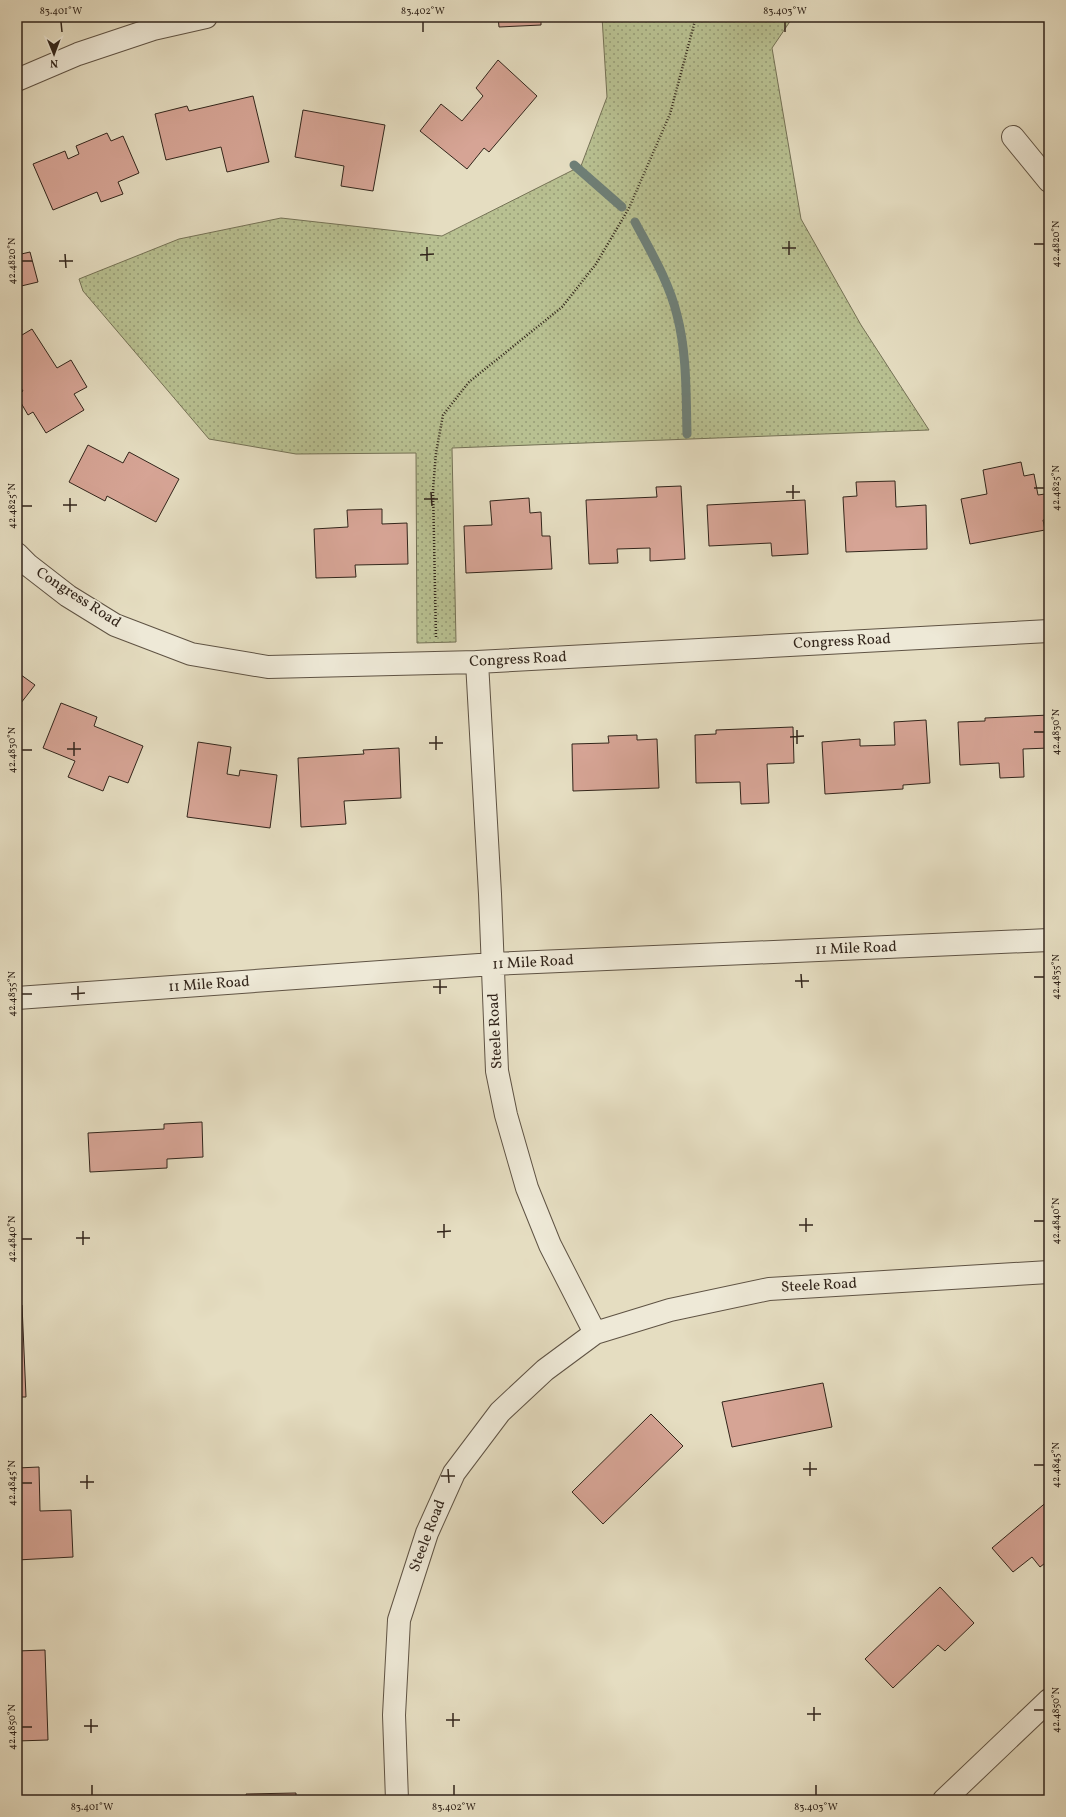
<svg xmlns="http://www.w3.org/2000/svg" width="1066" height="1817" font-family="Vollkorn,serif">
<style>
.park{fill:url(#park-dots);stroke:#757256}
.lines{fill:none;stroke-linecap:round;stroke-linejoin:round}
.stream{stroke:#6e7f77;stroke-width:9}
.building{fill:#d6a495;stroke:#32251b}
.minor-casing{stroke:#5f5344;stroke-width:24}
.path{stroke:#32251b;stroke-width:2.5;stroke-dasharray:1 2;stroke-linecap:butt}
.minor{stroke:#eee9d7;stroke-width:22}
.ticks{fill:none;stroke:#32251b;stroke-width:1.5}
.labels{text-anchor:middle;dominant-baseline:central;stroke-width:3.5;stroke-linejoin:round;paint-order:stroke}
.street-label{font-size:15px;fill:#32251b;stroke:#eee9d7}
.neatline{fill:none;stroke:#32251b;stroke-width:1.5}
.ticks-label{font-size:10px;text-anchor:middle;fill:#32251b}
</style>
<defs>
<pattern id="park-dots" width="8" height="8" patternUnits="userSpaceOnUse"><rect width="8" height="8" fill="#b8c091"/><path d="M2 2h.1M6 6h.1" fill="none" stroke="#969c76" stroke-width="1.8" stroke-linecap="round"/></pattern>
</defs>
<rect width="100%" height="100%" fill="#e5ddc1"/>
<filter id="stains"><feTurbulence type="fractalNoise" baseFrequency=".005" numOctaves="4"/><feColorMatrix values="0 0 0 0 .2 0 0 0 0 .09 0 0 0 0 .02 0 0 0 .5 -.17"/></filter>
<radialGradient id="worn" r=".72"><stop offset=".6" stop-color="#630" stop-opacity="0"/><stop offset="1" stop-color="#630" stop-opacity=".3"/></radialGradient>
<path class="park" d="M602,17H793L772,48L801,219L861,325L929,430L452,448L456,642L417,643L416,453L296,454L209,439L83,291L79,279L179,239L281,218L442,236L581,166L607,97Z"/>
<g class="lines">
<path class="stream" d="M574,165L622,207
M635,222C651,252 669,282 677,315C687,353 686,395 687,434"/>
</g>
<path class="building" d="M498,17H541V25L499,27Z
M498,60L537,96L489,152L484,148L467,169L420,131L441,104L462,121L483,96L476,88Z
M253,96L269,162L227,172L221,147L166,160L155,114L187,106L189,111Z
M303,110L385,125L373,191L341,186L344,166L295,157Z
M107,133L111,141L123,136L139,173L118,182L123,194L101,202L97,192L53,210L33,164L65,151L68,159L79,154L76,146Z
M30,252L38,282L17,287V255Z
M32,329L57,368L71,360L87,387L74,394L84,410L46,433L33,412L28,415L17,396L23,391L17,382V338Z
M88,445L123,463L129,452L179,479L156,522L107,496L105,501L69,482Z
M1021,462L1024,476L1034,474L1038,495L1045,494L1049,519L1043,520L1045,530L970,544L961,499L987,494L983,470Z
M895,481L896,507L926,505L927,549L846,552L843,497L857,496L856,482Z
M681,486L685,559L650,561V548L617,549L618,563L589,564L586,500L657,497L656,487Z
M529,498L530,513L541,512L542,536H550L552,569L466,573L464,526L492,525L490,501Z
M805,500L808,554L772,556L771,543L709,546L707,505Z
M382,509V524L407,523L408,564L355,565L356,577L316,578L314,529L348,527L347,510Z
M17,672L35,685L17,708Z
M61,703L97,717L94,726L143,746L128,783L109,776L103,791L68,777L75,761L43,748Z
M1049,715V748L1023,749L1024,777L1000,778L999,763L960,765L958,722L985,721V718Z
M926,720L930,783L903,785V789L825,794L822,742L860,739V746L895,745L894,722Z
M793,727L794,763L767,764L769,803L741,804L740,782L696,783L695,735L716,734V730Z
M637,735V740L657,739L659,788L573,791L572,744L609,743L608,736Z
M198,742L231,747L227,774L239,776L240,770L277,775L270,828L187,817Z
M399,748L401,798L344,801L346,824L301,827L298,758L364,754L363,750Z
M202,1122L203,1157L167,1159V1168L90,1172L88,1133L164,1129V1124Z
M17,1305H22L26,1397H17Z
M823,1383L832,1427L732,1447L722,1402Z
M651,1414L683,1446L603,1524L572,1492Z
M39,1467L40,1511L71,1510L73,1557L17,1560V1468Z
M1049,1500V1560L1040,1567L1032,1557L1013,1572L992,1548Z
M940,1587L974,1623L945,1651L938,1645L893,1688L865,1659Z
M45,1650L48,1740L17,1741V1651Z
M296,1793V1800H247L246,1794Z"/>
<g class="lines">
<g class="minor-casing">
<path id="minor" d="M17,80L78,54L153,29L206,17
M1013,137L1049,181
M17,554L28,565L68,596L115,625L191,654L268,667L477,662L1049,631
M477,662L490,894L497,1071L506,1115L527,1188L550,1245L595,1333
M17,998L493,964L1049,940
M397,1800L394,1715L399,1620L427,1533L454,1473L500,1412L545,1370L595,1333L670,1310L769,1289L1049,1272
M944,1800L1049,1700"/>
</g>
<path class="path" d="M436,637L433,489L436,453L443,415L469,382L562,307L596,264L629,208L670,114L696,17"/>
<use href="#minor" class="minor"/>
</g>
<path class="ticks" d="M61,22L62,32M423,22V32M785,22V32M789,241V255M1034,244H1044M427,247V261M782,248H796M65,254L66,268M420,255L434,254M22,261H32M59,261H73M793,485V499M1034,488H1044M431,492L432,506M786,492H800M70,498V512M424,499H438M63,505H77M22,506H32M797,730V744M1034,732H1044M436,736V750M790,737L804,736M74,742V756M429,743H443M67,749H81M22,750H32M801,974L802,988M1034,977H1044M440,980V994M795,981H809M78,986V1000M433,987H447M22,994H32M71,994L85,993M806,1218V1232M1034,1221H1044M444,1224V1238M799,1225H813M83,1231V1245M437,1232L451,1231M76,1238H90M22,1239H32M810,1462V1476M1034,1465H1044M448,1469L449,1483M803,1469H817M87,1475V1489M441,1476H455M80,1482H94M22,1483H32M814,1707V1721M1034,1710H1044M453,1713V1727M807,1714H821M91,1719V1733M446,1720H460M84,1726H98M22,1727H32M92,1785V1795M454,1785V1795M816,1785V1795"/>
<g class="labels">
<g class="street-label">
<text transform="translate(78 598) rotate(33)">Congress Road</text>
<text transform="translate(842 642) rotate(-3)">Congress Road</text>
<text transform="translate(518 660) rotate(-3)">Congress Road</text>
<text transform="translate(856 949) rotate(-2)">11 Mile Road</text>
<text transform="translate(533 963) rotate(-3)">11 Mile Road</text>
<text transform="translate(209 985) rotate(-4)">11 Mile Road</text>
<text transform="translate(496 1031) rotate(-93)">Steele Road</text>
<text transform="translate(819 1286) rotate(-3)">Steele Road</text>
<text transform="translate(428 1536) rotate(-69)">Steele Road</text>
</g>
</g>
<rect width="1066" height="1817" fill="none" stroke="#e5ddc1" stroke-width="44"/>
<g transform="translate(54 54) rotate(179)" stroke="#eee9d7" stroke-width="3" paint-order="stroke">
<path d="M0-3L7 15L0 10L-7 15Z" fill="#32251b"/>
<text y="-6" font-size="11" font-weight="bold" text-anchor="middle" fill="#32251b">N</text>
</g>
<rect x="22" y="22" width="1022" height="1773" class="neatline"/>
<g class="ticks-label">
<text x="61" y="14">83.401°W</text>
<text x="423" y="14">83.402°W</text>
<text x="785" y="14">83.403°W</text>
<text transform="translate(1055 244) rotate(-90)" y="4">42.4820°N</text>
<text transform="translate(11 261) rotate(-90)" y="4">42.4820°N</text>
<text transform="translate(1055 488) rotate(-90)" y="4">42.4825°N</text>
<text transform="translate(11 506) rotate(-90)" y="4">42.4825°N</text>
<text transform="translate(1055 732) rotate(-90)" y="4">42.4830°N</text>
<text transform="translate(11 750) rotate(-90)" y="4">42.4830°N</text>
<text transform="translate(1055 977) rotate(-90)" y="4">42.4835°N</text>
<text transform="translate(11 994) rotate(-90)" y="4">42.4835°N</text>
<text transform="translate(1055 1221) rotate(-90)" y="4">42.4840°N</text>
<text transform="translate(11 1239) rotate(-90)" y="4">42.4840°N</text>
<text transform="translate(1055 1465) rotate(-90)" y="4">42.4845°N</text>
<text transform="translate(11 1483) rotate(-90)" y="4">42.4845°N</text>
<text transform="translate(1055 1710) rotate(-90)" y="4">42.4850°N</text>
<text transform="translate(11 1727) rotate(-90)" y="4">42.4850°N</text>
<text x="92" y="1810">83.401°W</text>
<text x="454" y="1810">83.402°W</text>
<text x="816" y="1810">83.403°W</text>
</g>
<rect width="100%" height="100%" filter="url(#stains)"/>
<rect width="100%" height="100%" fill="url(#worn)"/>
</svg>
